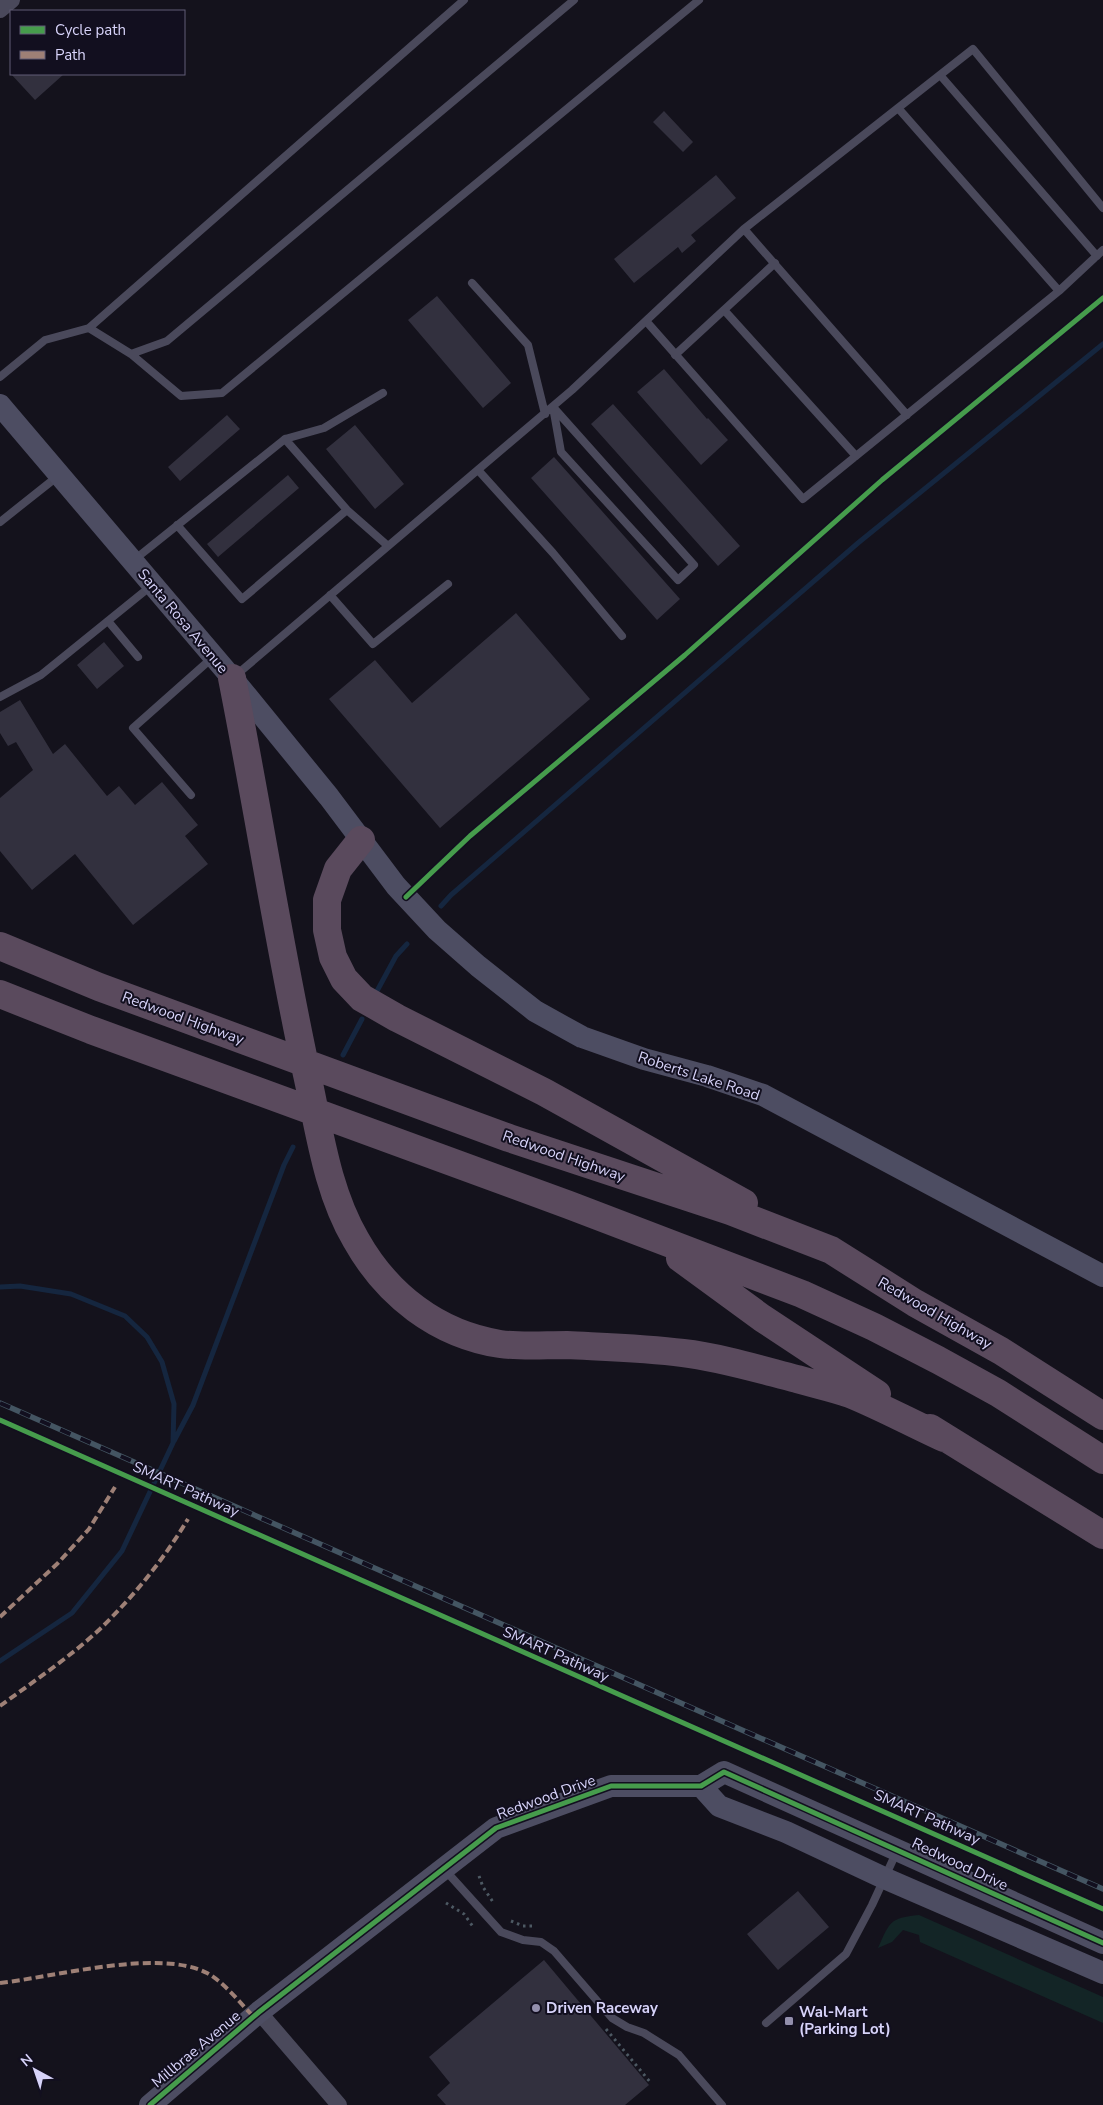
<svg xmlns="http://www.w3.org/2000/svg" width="1103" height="2105" font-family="'Nunito Sans',sans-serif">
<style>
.green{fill:#132526}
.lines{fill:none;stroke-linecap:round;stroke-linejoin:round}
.stream{stroke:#15263f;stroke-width:5}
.building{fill:#32303e}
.path{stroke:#4d5963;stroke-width:3;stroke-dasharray:2.5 4;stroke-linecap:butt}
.lane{stroke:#4a495b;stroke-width:8}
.street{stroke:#4a495b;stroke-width:16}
.secondary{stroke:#4d4d62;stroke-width:22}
.highway{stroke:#5a4a5d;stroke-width:28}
.rail-casing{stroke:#445562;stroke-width:5.5}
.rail{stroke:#120f1f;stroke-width:4;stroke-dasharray:11;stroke-linecap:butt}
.quiet{stroke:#9e8076;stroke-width:4;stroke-dasharray:8 4;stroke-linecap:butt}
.cycleway-casing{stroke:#120f1f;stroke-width:8}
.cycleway{stroke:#469c4c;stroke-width:5}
.poi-dot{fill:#938fac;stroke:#120f1f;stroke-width:2}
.labels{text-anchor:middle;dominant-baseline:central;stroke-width:4;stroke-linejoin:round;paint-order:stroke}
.street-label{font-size:15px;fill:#d7d3f9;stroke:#120f1f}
.poi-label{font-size:15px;font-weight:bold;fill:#d7d3f9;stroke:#120f1f;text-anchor:start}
</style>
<rect width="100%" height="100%" fill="#14121c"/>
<path class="green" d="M919,1915L1103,1997V2023L920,1942L919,1935L903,1930L892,1942L878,1948C890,1922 889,1918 919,1915Z"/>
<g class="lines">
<path class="stream" d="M441,906L451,895L858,543L1103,344
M377,991L396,956L407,944
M343,1055L362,1019
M0,1287L20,1286L71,1294L125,1316L147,1337L162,1362L174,1404L173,1443L122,1551L72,1613L0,1661
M174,1441L193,1405L284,1165L293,1147"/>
</g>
<path class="building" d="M11,74H64L35,100Z
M664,111L693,142L683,152L653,122Z
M716,175L736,198L691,235L696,241L682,253L678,247L634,283L614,259Z
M437,296L511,383L483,408L408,320Z
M664,369L707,419L708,418L728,440L701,465L637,392Z
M613,404L740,546L718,566L591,424Z
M227,415L240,429L180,481L168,467Z
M355,425L404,484L375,509L326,449Z
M554,457L680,599L657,620L531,478Z
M288,475L299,488L218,557L207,544Z
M516,613L590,699L440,828L329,699L375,660L412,703Z
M104,642L124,666L97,689L77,665Z
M20,700L53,754L65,744L107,796L119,786L135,805L162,782L198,825L185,836L208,864L133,925L75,854L32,890L0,851V798L33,770L16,742L8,746L0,733V712Z
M798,1891L829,1927L778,1970L747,1934Z
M544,1960L649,2085L625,2105H446L437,2095L450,2083L429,2057Z"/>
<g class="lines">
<path class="path" d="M479,1876L483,1887L493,1902
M446,1903L464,1914L474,1928
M511,1921L523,1926H536
M606,2029L651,2083"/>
<path class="lane" d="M940,75L1097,256
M898,108L1059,291
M744,229L907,415
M472,283L528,345L545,414
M724,310L856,456
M646,321L803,499L1059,291L1103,250
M89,328L131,354L181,396L222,393L699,0
M131,354L167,341L574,0
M675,355L775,263
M0,377L45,340L89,328L464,0
M553,407L694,565L678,580L561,452Z
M285,439L324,428L383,393
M478,470L553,553L622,636
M0,522L58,476
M177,525L242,599L347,510
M134,560L285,439L347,510L388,546
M330,595L373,644L448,584
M108,621L138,657
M235,676L572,390L744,229L973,49L1103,208
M0,697L41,675L151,586
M191,795L133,728L212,658
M445,1870L501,1932L523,1940L541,1942L554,1951L612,2018L627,2027L644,2033L679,2055L722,2105
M766,2023L846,1954L872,1905L897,1851"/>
<path class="street" d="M0,10L12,0
M259,2012L339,2105"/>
<path class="secondary" d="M0,405L232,678L329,797L396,886L437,930L478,966L535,1011L582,1037L644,1059L707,1076L763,1095L1103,1276
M701,1786L719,1806L786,1832L884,1878L1103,1973
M150,2105L259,2012L496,1828L611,1786H701L724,1772L1103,1943"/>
<path class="highway" d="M232,678C258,809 278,940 306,1070C319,1127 326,1189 356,1240C387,1295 437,1334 500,1344C522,1347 544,1345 567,1345C605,1347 645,1348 683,1353C719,1357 762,1370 797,1379C814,1384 833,1388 850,1394C882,1407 913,1424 944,1438
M361,840L338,869L327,900V930L333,957L344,979L362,998L397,1018L544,1092L744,1203
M0,946L99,987L509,1138L730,1211L831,1250L915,1303L1001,1351L1103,1416
M0,994L91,1030L569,1205L802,1294L874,1327L938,1360L998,1393L1103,1460
M680,1258L762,1318L877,1394
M930,1428L1103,1535"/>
<g class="rail-casing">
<path id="rail" d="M0,1403L1103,1889"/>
</g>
<use href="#rail" class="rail"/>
<path class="quiet" d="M0,1617L58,1563L89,1529L115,1487
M0,1706C34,1681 70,1657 100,1629C134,1596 164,1559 188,1519
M0,1983C54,1977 159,1948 207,1973C224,1982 240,2003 254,2017"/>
<g class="cycleway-casing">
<path id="cycleway" d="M406,897L470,836L685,655L882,480L1103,298
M0,1420L1103,1909
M150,2105L259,2012L496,1828L611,1786H701L724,1772L1103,1943"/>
</g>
<use href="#cycleway" class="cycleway"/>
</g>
<g class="poi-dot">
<circle cx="536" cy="2008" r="5"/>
<rect x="784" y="2016" width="10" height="10" rx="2.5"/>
</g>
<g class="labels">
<g class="street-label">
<text transform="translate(183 621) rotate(50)">Santa Rosa Avenue</text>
<text transform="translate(183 1018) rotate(20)">Redwood Highway</text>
<text transform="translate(699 1076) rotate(18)">Roberts Lake Road</text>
<text transform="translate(564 1156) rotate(19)">Redwood Highway</text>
<text transform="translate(935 1313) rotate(30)">Redwood Highway</text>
<text transform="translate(186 1489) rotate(24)">SMART Pathway</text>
<text transform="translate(556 1654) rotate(24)">SMART Pathway</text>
<text transform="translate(546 1797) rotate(-20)">Redwood Drive</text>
<text transform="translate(927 1817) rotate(24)">SMART Pathway</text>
<text transform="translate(960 1864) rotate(25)">Redwood Drive</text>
<text transform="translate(196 2049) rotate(-40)">Millbrae Avenue</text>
</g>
<g class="poi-label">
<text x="546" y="2008">Driven Raceway</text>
<text x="799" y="2012">Wal-Mart<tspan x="799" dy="17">(Parking Lot)</tspan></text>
</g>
</g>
<rect x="10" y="10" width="175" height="65" fill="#120f1f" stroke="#615d76"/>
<rect x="20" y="26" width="25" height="8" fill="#469c4c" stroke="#615d76"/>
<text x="55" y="35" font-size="15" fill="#d7d3f9">Cycle path</text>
<rect x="20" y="51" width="25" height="8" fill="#9e8076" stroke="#615d76"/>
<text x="55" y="60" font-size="15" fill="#d7d3f9">Path</text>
<g transform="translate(35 2070) rotate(320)" stroke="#120f1f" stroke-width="4" paint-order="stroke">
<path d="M0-4L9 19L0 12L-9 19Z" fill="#d7d3f9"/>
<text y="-8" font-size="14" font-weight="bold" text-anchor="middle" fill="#d7d3f9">N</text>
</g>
</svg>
